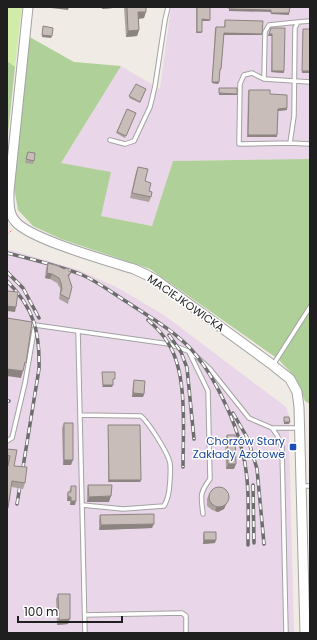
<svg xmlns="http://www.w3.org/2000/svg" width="317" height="640" font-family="Poppins,sans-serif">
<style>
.industrial{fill:#e9d6e8}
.grass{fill:#d1eba9}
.forest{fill:#afd098}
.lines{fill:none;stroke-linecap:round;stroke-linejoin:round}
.service-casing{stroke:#a3a3a3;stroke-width:5.5}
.tertiary-casing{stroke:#a3a3a3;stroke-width:11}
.path{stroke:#fd6869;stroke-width:1;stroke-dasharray:2 2;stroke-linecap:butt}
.service{stroke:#fff;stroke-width:3.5}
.tertiary{stroke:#fff;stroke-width:9}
.rail-casing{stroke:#6d6d6d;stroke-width:3.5}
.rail{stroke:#fff;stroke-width:2;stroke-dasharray:6;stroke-linecap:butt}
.wall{fill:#aca39e}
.shaded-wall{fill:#8c8481}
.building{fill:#c8bdb8;stroke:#8c8481}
.transit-dot{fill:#1a4fb4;stroke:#fff;stroke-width:1.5}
.labels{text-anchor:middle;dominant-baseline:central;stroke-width:3;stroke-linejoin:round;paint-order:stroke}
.street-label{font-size:11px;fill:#1f1f1f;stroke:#fff}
.transit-label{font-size:11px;fill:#164399;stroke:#fff;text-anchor:end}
</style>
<rect width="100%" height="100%" fill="#f0ebe5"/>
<path class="industrial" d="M171,7H310V159L173,161L152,226L101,216L61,163L121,66L160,89Z
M7,249L79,270L118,288L164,315L286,407L289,416V434L294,633H7Z"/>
<path class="grass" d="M7,7H22L15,67L7,61Z"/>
<path class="forest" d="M26,35L74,62L121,66L61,163L111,172L101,216L152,226L173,161L310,159V404L305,401L295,377L278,359L150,269L61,239L33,226L18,210L13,182Z
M7,61L15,67L7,143Z"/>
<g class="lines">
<g class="service-casing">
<path id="service" d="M264,79L265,32L269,25L298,22
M310,82L264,79L252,73L244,75L240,84L239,144L290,143L310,144
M110,140L125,144L134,141L150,107L152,99L155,86L165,20L168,7
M290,143L294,116L295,28L298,22L310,21
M28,324L169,344L188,351L197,357L210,369L249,418L272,428H299
M78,331L85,633
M189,352L208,391L210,479C199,494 201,496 203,514
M273,365L310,307
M80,415L141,416C149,423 168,453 170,463C171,473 170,482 169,491C168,497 167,501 164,506L123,509L82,505
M272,428L277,435L282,447L286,633
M7,441L12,438L25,383L35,325
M302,486H310
M85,615L182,613L186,616V633"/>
</g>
<g class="tertiary-casing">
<path id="tertiary" d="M28,7L9,191C9,201 8,213 15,221C29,239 109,261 134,269C141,272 149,276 156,280L270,363L290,379L297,392L299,407L305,633"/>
</g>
<path class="path" d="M7,235L12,230"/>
<use href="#service" class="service"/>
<use href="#tertiary" class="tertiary"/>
<g class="rail-casing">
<path id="rail" d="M7,253C31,259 56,265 80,274C97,281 111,292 127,302C148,316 170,328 188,346C212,370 236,421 243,454C250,483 248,515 248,545
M7,272L23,288L39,318
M7,281C34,308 40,332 39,369L17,504
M148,320C156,327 163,334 168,343C188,373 183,431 183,467
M169,335L181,352L187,368L194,439
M7,401H9
M233,413L248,439L257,469L264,544
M253,485L254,543"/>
</g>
<use href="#rail" class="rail"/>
</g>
<path class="wall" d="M102,7H146L144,18L139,19V30L137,36L126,37L124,7L102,9Z
M196,7H210L209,21H202V32L201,33H196Z
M225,20L262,35H224L221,69V70H220L219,82L218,84L212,83L215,28L216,27H224Z
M271,28L284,71V73L271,72L272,36H268Z
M303,29L310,73H302L303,30Z
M136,84L146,89L140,103L129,98Z
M249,90L270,94L287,108V110L278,111L277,135V137H247L248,91Z
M127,109L136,113L125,138L116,133Z
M28,152L34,161L33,164L25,163Z
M138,167L149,191L151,197L149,202L130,198L136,172Z
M48,263L71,273L69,277V299L68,304L59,299L60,293V288L57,283L50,279L45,278L46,268Z
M134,380L144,394L143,397H132L133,384Z
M64,423L71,465H63L62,428Z
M108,425L141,480L140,482H108Z
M227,435L234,469H226L225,440Z
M7,450L14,466L25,483L23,489L12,487L7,466L8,461H7Z
M88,485L109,502H87V490Z
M71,486L75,505H70V501H67V495L68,492H69Z
M209,494L227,503L224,509L218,512L212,510L207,506V499Z
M100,515L152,528L99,530V520Z
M204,532L215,543L203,544V535Z
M58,594L68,624L57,625L56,599Z"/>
<path class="shaded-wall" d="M43,7H69L68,10Z
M102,7H124L102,9Z
M229,9L271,10V12L229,11Z
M138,12H146L144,18L136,19Z
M271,13H289V15L271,14Z
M202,19L210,20L209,21H201Z
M139,30L137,36L126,37L128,31Z
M197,32H202L201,33H196Z
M224,33L262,34V35H223Z
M269,34H272V36H268Z
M42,35L52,36L51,38L42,37Z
M272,71H284V73L271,72Z
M302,71H310V73H302Z
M212,82H219L218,84L212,83Z
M219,93L237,94V95H219Z
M287,108V110L277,111L278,109Z
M248,135H277V137H247Z
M47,273L52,274L50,279L45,278Z
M7,306L16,307L15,312L7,311Z
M7,369L23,371L21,378L7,376Z
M103,385H113L112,387H102Z
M133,393L144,394L143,397H132Z
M284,422H290L289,424H284Z
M64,460H73L71,465H63Z
M228,464H236L234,469H226Z
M109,480H141L140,482H108Z
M111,496L109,502H87L89,497Z
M68,497H71L70,501H67Z
M228,498L224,509L218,512L215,511L217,506Z
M71,501H76L75,505H70Z
M154,524L152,528L99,530L101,525Z
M204,540H216L215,543L203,544Z
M70,619L68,624L57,625L59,620Z"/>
<path class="building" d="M127,7H146V12H138L139,30L128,31Z
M197,7H210V20L202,19V32H197Z
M229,7H290L289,13H271V10L229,9Z
M225,20L263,21L262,34L224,33L221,69H220L219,82H212L216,27H225Z
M43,26L53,28L52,36L42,35Z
M271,28H285L284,71H272V34H269Z
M303,29H310V71H302Z
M136,84L146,89L140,102L129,96Z
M219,88H237V94L219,93Z
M249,90H270V94L287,95V108L278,109L277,135H248Z
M127,109L136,113L126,136L117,132Z
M28,152L35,153L34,161L26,159Z
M138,167L148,169L145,181L151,183L149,191L152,192L151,197L132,193Z
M48,263L58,266L64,269L67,268L71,273L68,275L72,287L69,299L60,294L62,289L61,283L59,278L52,274L47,273Z
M7,291L18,292L16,307L7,306Z
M7,318L32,322L26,363L25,362L23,371L7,369Z
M102,372H115V379H113V385H103Z
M134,380L145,381L144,394L133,393Z
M284,417H289L290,422H284Z
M64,423H73V460H64Z
M108,425H140L141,480H109Z
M227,435H235L236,464H228Z
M7,449L17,450L14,466L27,467L25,483L12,481L8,508H7V466H8L10,456L7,455Z
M88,485H112L111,496L89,497Z
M71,486H76V501H71V497H68V492H71Z
M209 497a10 10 0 1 1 20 0a10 10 0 1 1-20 0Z
M154,514V524L101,525L100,515Z
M204,532H216V540H204Z
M58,594H70V619L59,620Z"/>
<rect class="transit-dot" x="289" y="443" width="8" height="8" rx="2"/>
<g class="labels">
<g class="street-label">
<text transform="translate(186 303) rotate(35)">MACIEJKOWICKA</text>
</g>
<g class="transit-label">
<text x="285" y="441">Chorzów Stary<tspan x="285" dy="13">Zakłady Azotowe</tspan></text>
</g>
</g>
<rect width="317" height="640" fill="none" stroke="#1f1f1f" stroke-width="16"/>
<path d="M18 616v6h104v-6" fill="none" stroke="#1f1f1f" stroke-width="2"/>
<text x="24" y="616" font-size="12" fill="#1f1f1f" stroke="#ffffff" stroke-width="3" paint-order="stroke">100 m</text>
</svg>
